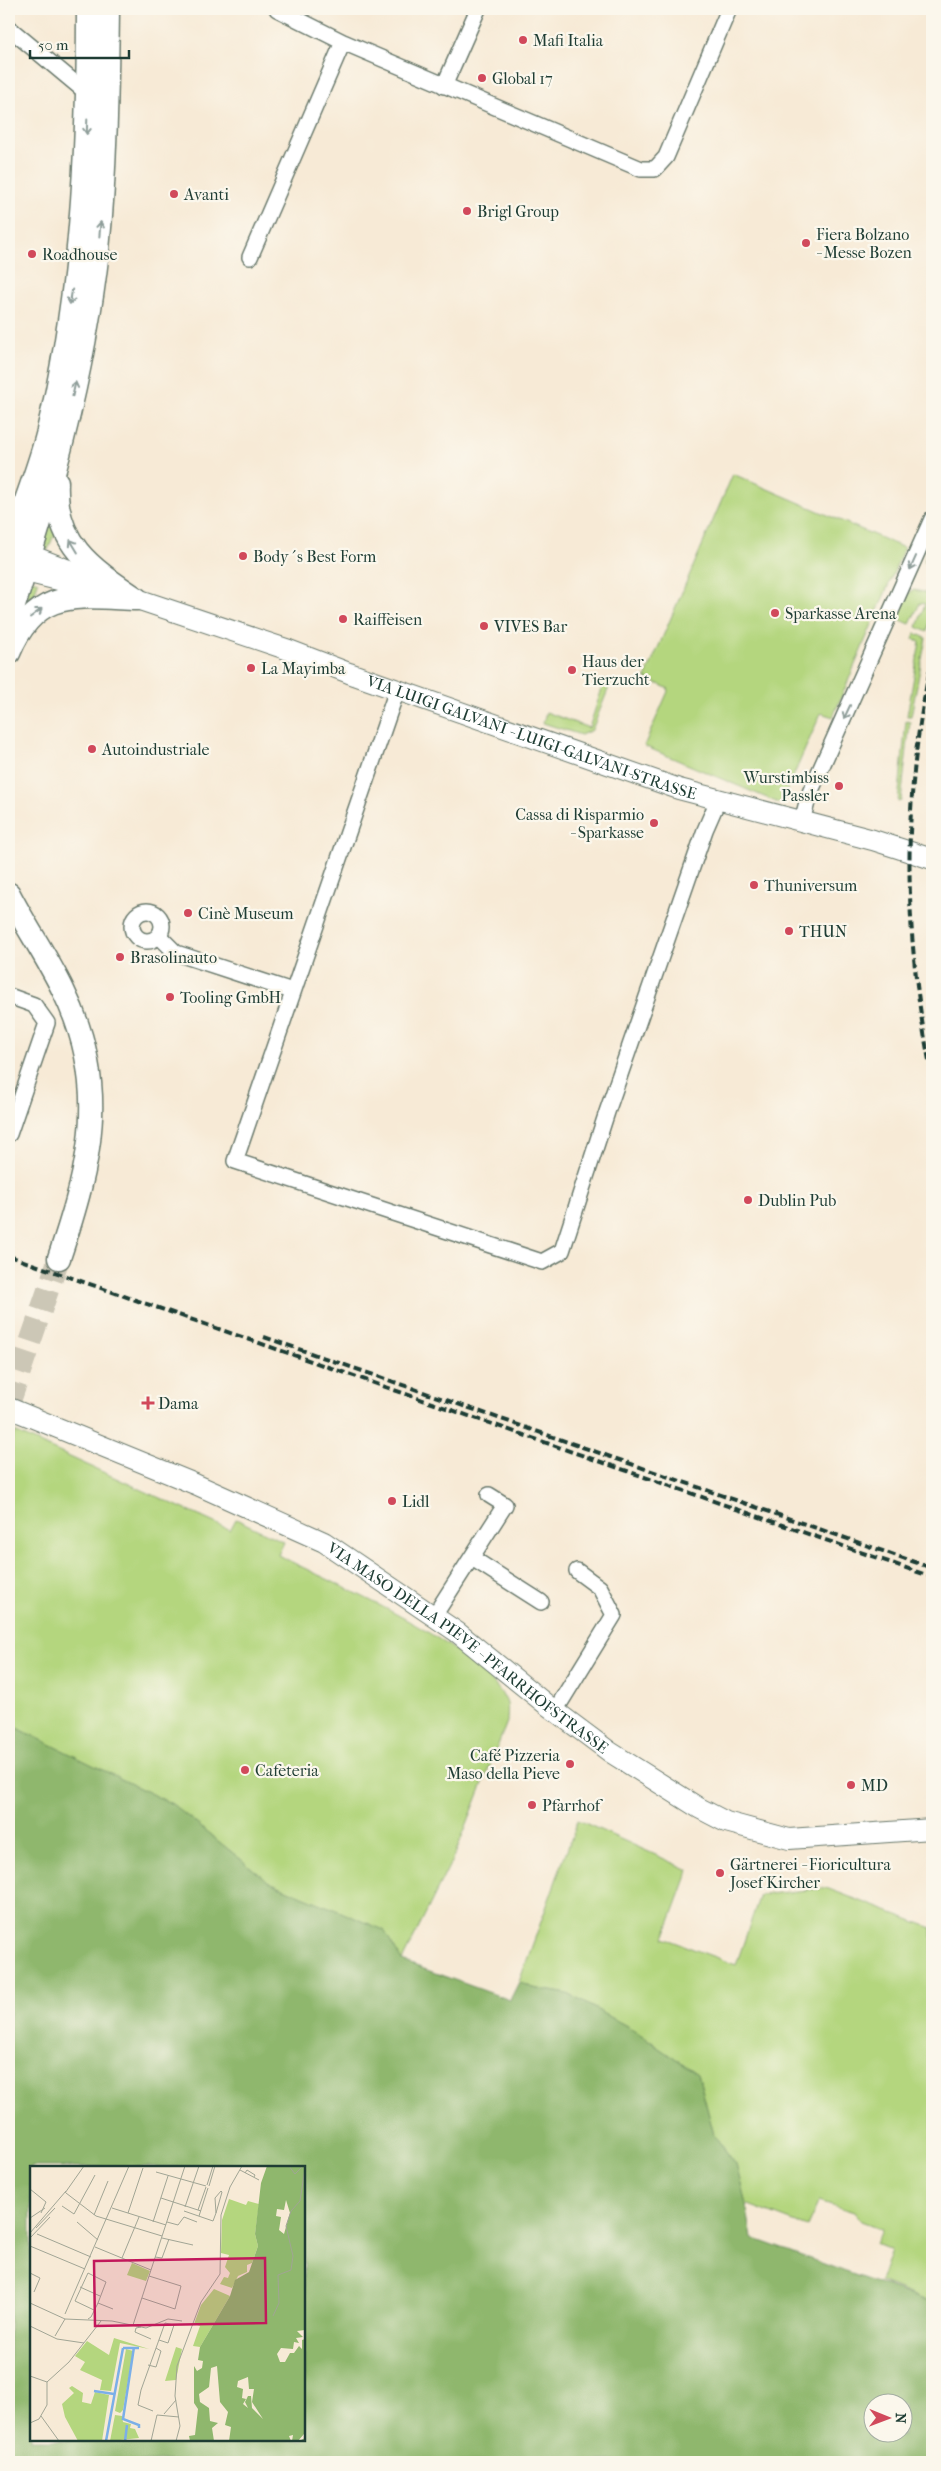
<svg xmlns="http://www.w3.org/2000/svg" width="941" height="2471" font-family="'IM FELL French Canon',serif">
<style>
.green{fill:#b4d67e;stroke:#6a8a59}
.forest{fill:#8fb76d;stroke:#577a50;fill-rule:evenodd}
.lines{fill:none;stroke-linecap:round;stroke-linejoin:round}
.primary-tunnel{stroke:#ccc7b6;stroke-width:22;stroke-dasharray:22 11;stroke-linecap:butt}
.street-casing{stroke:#6b7a6d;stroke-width:18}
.secondary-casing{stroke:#6b7a6d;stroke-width:22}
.primary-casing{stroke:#6b7a6d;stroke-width:25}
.street{stroke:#fff;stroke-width:15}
.secondary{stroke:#fff;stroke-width:20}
.primary{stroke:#fff;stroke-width:22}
.rail{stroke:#1f3d34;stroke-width:4;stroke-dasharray:8 4;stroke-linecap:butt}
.oneway{stroke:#8f9e9a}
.poi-dot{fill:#d1495b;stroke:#fbf7ec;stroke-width:2}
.labels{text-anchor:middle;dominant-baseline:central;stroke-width:4.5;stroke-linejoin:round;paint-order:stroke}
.poi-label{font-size:16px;fill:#1f3d34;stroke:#fbf7ec;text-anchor:start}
.street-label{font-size:16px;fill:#1f3d34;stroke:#fbf7ec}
.inset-river{fill:none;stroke:#7bafe8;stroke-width:2.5}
.inset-road{fill:none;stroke:#a1a595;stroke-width:1}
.view{fill:#c2185b;fill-opacity:0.15;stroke:#c2185b;stroke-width:2.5}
.inset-edge{fill:none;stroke:#1f3d34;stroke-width:2.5}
</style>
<rect width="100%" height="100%" fill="#fbf7ec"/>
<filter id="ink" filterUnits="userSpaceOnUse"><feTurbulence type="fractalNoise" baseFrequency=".02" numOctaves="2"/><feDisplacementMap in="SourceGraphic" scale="10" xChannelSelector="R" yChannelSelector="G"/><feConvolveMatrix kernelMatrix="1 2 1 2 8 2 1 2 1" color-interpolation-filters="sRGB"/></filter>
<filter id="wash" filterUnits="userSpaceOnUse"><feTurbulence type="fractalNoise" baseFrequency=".0096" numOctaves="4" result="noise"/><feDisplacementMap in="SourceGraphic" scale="20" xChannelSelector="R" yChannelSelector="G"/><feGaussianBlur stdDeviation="1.12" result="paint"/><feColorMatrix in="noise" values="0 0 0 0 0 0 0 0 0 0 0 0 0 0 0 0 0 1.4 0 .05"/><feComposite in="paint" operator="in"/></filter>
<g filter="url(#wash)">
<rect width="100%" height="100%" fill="#f7ead6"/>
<path class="green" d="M733,474L904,548L833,717L821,713L781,804L644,746L669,689L645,678Z
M48,521L59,535L53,537L48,550L40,548Z
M932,538V574L924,561Z
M30,579L38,582L35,592L37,600L25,609Z
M914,590L932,594V612L927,632L917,627L925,604L920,603L910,624L896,618L906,595Z
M915,633L926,638L911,716H907L920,642L913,639Z
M605,679L611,682L592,730L581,735L543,723L546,712L589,728Z
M906,721L910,722L901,801L898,802Z
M15,1432L230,1530L236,1519L284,1542L278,1555C338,1586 473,1642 505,1699C509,1705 507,1715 507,1722L456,1852L402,1961L383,1930L269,1882L172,1804L9,1724V1449Z
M578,1820L689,1870L664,1938L736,1965L760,1895L826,1888L932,1928V2303L880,2282L891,2250L876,2244L882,2229L861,2221L854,2212L819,2201L807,2227L746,2204L736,2165L714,2135L698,2074L634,2030L568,1994L533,1988L519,1982Z"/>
<path class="forest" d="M9,1724L172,1804L269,1882L384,1930L402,1961L510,2000L519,1982L533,1988L568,1994L634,2030L698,2074L714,2135L736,2165L746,2204L752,2238L932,2303V2462H9ZM31,2167H304V2440H31ZM874,2404H904V2434H874Z"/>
</g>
<g filter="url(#ink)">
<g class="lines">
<path class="primary-tunnel" d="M9,1404L59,1258"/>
<g class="street-casing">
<path id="street" d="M277,9L343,42L641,169H655L666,157L729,9
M9,28L81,88H88
M444,86L478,9
M250,257L343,42
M397,690L235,1161L542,1262L562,1251L607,1112L705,830L719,798
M802,821L809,795L932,519
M132 926a15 15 0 1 1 30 0a15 15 0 1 1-30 0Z
M159,936L176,953L292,991
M9,996L34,1005L47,1023L9,1134
M472,1558L541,1602
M434,1616L505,1505L489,1495
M555,1711L614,1615L600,1588L577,1571"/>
</g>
<g class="secondary-casing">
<g id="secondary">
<path d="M17,550L87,577"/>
<path id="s1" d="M9,568L137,599L289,650L349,673L679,789L873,840L932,859"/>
<path id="s2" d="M9,1408L195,1484L324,1542L457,1632L547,1705L610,1752L699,1808L726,1822L789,1839L932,1829"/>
</g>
</g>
<g class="primary-casing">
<path id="primary" d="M57,482C54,544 91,568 137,599
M9,550C21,511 37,474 47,435C81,295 88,152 88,9
M9,621C49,500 84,377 98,250C106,170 107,89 108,9
M9,653C36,587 76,597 137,599
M9,894C26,927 47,957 63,990C110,1085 91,1163 59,1258"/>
</g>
<use href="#street" class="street"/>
<use href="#secondary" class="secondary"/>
<use href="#primary" class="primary"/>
<path class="rail" d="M932,660C901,797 903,938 932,1075
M9,1256L932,1577
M264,1337L932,1568"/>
</g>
<defs><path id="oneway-shaft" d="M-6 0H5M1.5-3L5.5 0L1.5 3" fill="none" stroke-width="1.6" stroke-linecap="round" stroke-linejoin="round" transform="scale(1.25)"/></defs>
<g class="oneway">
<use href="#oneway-shaft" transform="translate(87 127) rotate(92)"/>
<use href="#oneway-shaft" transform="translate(100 229) rotate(-85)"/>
<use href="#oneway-shaft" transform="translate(71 297) rotate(99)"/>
<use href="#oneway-shaft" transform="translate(74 389) rotate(-78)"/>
<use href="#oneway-shaft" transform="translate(74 546) rotate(-121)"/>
<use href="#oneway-shaft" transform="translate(913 563) rotate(114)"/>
<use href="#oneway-shaft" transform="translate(36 613) rotate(-37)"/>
<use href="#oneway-shaft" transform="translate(847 712) rotate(115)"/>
</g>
</g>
<g class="poi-dot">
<circle cx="523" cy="40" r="5"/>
<circle cx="482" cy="78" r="5"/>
<circle cx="174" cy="194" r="5"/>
<circle cx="467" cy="211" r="5"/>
<circle cx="806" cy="243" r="5"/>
<circle cx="32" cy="254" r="5"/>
<circle cx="243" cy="556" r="5"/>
<circle cx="775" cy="613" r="5"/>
<circle cx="343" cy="619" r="5"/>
<circle cx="484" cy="626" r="5"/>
<circle cx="251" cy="668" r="5"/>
<circle cx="572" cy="670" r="5"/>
<circle cx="92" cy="749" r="5"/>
<circle cx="839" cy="786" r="5"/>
<circle cx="654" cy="823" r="5"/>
<circle cx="754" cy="885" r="5"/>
<circle cx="188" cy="913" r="5"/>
<circle cx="789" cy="931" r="5"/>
<circle cx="120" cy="957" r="5"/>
<circle cx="170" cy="997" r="5"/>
<circle cx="748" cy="1200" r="5"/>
<path d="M145.5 1395.5h5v5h5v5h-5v5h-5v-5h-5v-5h5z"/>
<circle cx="392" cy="1501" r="5"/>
<circle cx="570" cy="1764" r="5"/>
<circle cx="245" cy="1770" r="5"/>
<circle cx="851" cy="1785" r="5"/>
<circle cx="532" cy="1805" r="5"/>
<circle cx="720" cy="1873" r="5"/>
</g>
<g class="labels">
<g class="poi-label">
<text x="533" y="40">Mafi Italia</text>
<text x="492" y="78">Global 17</text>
<text x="184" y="194">Avanti</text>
<text x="477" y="211">Brigl Group</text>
<text x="816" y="234">Fiera Bolzano<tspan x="816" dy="18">- Messe Bozen</tspan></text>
<text x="42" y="254">Roadhouse</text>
<text x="253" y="556">Body´s Best Form</text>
<text x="785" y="613">Sparkasse Arena</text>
<text x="353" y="619">Raiffeisen</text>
<text x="494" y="626">VIVES Bar</text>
<text x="582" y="661">Haus der<tspan x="582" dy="18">Tierzucht</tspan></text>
<text x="261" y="668">La Mayimba</text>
<text x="102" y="749">Autoindustriale</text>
<text x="829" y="777" text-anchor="end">Wurstimbiss<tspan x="829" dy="18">Passler</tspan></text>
<text x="644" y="814" text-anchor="end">Cassa di Risparmio<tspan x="644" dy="18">- Sparkasse</tspan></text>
<text x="764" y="885">Thuniversum</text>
<text x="198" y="913">Cinè Museum</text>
<text x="799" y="931">THUN</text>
<text x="130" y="957">Brasolinauto</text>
<text x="180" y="997">Tooling GmbH</text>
<text x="758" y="1200">Dublin Pub</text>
<text x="158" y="1403">Dama</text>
<text x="402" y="1501">Lidl</text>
<text x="560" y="1755" text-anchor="end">Café Pizzeria<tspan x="560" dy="18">Maso della Pieve</tspan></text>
<text x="255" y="1770">Cafeteria</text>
<text x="861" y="1785">MD</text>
<text x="542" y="1805">Pfarrhof</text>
<text x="730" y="1864">Gärtnerei - Fioricultura<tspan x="730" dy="18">Josef Kircher</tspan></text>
</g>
<g class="street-label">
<text stroke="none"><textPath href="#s1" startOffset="550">VIA LUIGI GALVANI - LUIGI-GALVANI-STRASSE</textPath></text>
<text stroke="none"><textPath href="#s2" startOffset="521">VIA MASO DELLA PIEVE - PFARRHOFSTRASSE</textPath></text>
</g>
</g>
<g transform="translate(30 2166)">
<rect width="275" height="275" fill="#f7ead6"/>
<path d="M199,33L216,39L218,35L229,38L225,68L228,80L222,97L217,99V106L208,110L202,122L190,118L194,111L198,112L200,107L195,101L199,89L191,87L192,54ZM102,97L120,105L116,115L97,109ZM184,123L200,130L170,181L163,180L170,160L164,158L171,139ZM84,172L119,183L90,177L81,225L70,224L72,214L50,204L55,196L45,190L57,175L79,189ZM146,181L152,183L146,214L135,215ZM96,183L103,185L93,244L90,247L85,245ZM42,220L53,227L52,236L61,238L65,226L79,229L72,275H48L35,251L32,238L44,227L39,222ZM85,249L92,250L93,256L101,258L100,262L105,263L109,272L80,275Z" fill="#b4d67e"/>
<path d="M237,0H275V164L267,165L273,171L266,172L269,177L264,176L263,183L251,182L247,188L250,196H255L260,187H264L269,180L272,183V174L275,173V275H269L275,272L274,268L268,275H262L263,269L259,270L261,275H199L201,261L195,259L198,246L190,236L187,200L181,202L179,221L169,228L170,236L179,242L180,255L188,257L182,262L184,275H160L159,270L165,269L168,243L164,237V200L167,205L172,202L173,195L168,194L170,181L200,130L205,114L219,106L228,80L225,68L231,17ZM256,34L260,47L254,68L249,64L251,51L246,50L247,43L254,44ZM218,211L219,223H224L222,236L233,253L222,242L221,230H218L215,236L218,242L213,238L216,233L212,232L213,223L207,221L208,215Z" fill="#8fb76d" fill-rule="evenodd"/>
<path class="inset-river" d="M104,181L93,253L109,259V262M93,182H109M64,225L84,228M76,275L93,182M95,275L97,259"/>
<path class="inset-road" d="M259,0L265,8L273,0M210,4L229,14M126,6L176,20M215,7L217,4L225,9L224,11M177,19L183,0M179,20L185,0M0,23L16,36L11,47M35,27L54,0M36,27L66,50L132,70M131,32L171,45M32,40L44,48L65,9M155,41L169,0M82,42L136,59M168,44L176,21M154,45L183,55L186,47L192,26L191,25L185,32L186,47M98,47L113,2M64,49L78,15M169,50L178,22M0,52L15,42M47,56L68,74M123,56L138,10M137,56L148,59L154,51L167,56M6,62L25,42M0,67L36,25M7,68L61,91M0,72L20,51M132,72L163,79M0,80L55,103M65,81L121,104M125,91L132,92L139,73M92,92L109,51M0,107L10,112L4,126M50,121L70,130M112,132L145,143L151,120L119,110M0,137L35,153L82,155L116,162L138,153L152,155M68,137L83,143M35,148L99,0M243,150L249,137L248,109L261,104L263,90L256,60L261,45L270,35L275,2M58,153L61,151L68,137L76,116L58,107L45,135L64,144M103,159L155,0M0,160L27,173L54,177M111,161L106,162L105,166L121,173M25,170L35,153M118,199L126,201L131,185L126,182M0,210L17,216L39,196L71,155M123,245L108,239L111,224L135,157L144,159L138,177L129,174M134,248L146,234M11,250L29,275M0,257L9,253L17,239V216M121,275L127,249L149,251M146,275L150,260L145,230L147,200L171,136L190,108L191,49L200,21L212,0"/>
<path class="view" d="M235,92L236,157L65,160L64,95Z"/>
<rect width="275" height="275" class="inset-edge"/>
</g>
<rect width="941" height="2471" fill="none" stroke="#fbf7ec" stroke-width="30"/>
<g transform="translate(888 2418) rotate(91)"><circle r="24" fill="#fbf7ec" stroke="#a3ada2"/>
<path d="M0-4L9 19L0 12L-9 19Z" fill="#d1495b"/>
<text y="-8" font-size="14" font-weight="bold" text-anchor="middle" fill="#1f3d34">N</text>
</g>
<path d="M30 50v8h99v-8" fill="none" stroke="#1f3d34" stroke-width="2.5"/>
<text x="38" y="50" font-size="15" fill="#1f3d34" stroke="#fbf7ec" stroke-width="4" paint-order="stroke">50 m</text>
</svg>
